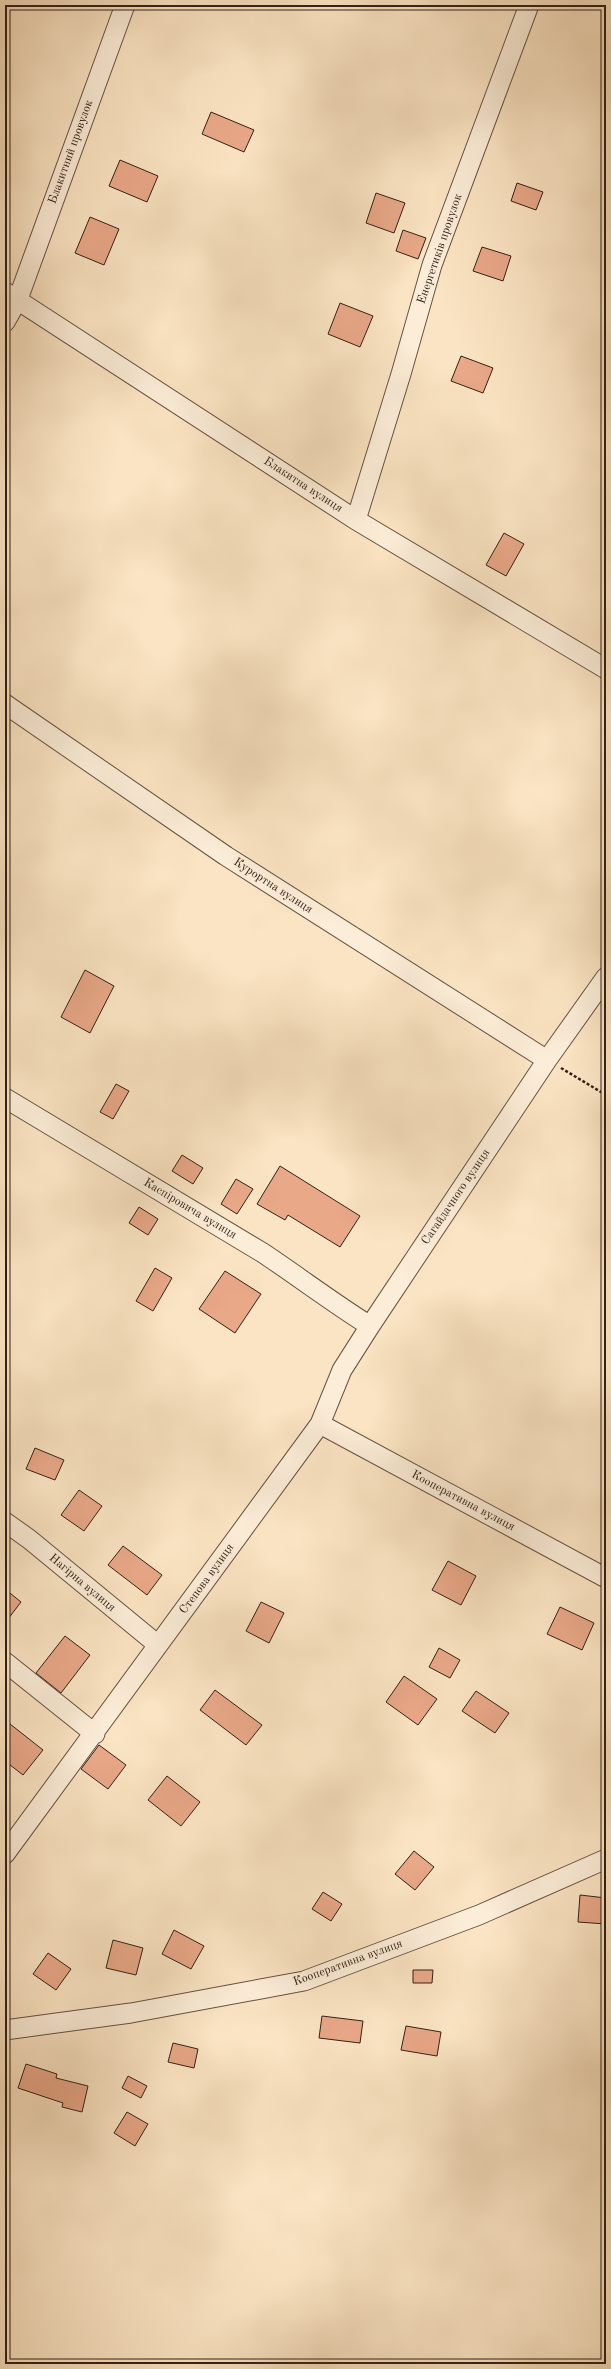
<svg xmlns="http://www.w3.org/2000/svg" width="611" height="2369" font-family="'Old Standard TT',serif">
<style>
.building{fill:#e9a888;stroke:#332016}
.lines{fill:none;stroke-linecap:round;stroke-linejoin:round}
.street-casing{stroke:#655141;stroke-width:21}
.path{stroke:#332016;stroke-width:2.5;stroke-dasharray:3 2;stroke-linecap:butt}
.street{stroke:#fcedd8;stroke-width:19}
.labels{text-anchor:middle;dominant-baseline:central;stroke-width:3;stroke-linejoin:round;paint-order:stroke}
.street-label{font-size:12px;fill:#332016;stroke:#fcedd8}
</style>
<rect width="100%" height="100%" fill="#fbe4c3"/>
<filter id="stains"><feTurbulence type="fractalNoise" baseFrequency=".005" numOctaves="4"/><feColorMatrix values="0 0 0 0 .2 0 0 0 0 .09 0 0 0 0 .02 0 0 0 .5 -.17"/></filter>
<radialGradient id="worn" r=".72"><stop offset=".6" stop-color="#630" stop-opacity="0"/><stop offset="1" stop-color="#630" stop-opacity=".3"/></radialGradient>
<path class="building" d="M211,112L254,130L244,152L202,134Z
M120,160L158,176L147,202L109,186Z
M517,183L543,192L536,210L511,201Z
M376,193L405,203L394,233L366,223Z
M90,217L119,229L104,265L75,253Z
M403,230L426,238L418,259L396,251Z
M482,247L511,256L503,281L473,271Z
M340,303L373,316L360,347L328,334Z
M461,356L493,368L483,393L451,381Z
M504,533L524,544L506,576L486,565Z
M85,970L114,986L90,1033L61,1017Z
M116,1084L129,1091L113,1119L100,1112Z
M182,1155L203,1168L193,1184L172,1171Z
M280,1166L360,1216L340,1247L288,1215L285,1220L257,1204Z
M236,1179L253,1189L237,1214L221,1204Z
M139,1207L158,1219L148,1235L129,1223Z
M155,1268L172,1278L153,1311L136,1301Z
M225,1271L261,1294L235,1333L199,1309Z
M35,1448L64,1460L55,1480L26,1469Z
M79,1490L102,1506L84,1531L61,1515Z
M123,1546L162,1575L147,1595L108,1565Z
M448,1561L476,1576L461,1605L432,1590Z
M5,1589L21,1602L5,1623Z
M261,1602L284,1613L269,1643L246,1631Z
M560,1607L594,1623L582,1650L547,1634Z
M65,1636L90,1655L61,1693L36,1673Z
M439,1648L460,1660L450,1678L429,1667Z
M404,1676L437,1699L418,1725L386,1702Z
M215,1690L262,1725L246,1745L200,1710Z
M476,1691L509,1713L495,1733L462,1711Z
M5,1720L43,1750L23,1775L5,1761Z
M99,1745L126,1765L108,1789L81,1769Z
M167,1776L200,1802L181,1826L148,1800Z
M414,1851L434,1867L415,1890L395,1874Z
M323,1892L342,1904L331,1921L312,1909Z
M580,1895L606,1898V1924L578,1922Z
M174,1930L204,1946L191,1969L162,1954Z
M113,1940L143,1948L136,1975L106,1968Z
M48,1953L71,1969L56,1990L33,1974Z
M413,1970H433L432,1983H413Z
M322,2016L363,2021L360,2043L319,2038Z
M406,2026L441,2032L437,2056L401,2050Z
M173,2043L198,2049L194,2068L168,2062Z
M26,2064L57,2074L56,2078L88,2086L82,2112L62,2107L63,2103L18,2088Z
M128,2076L147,2086L141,2098L122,2088Z
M127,2112L148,2124L135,2146L114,2133Z"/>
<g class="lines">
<g class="street-casing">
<path id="street" d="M5,292L356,520L606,669
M5,322L18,299L125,5
M356,520L401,374L432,265L529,5
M5,704L226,856L547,1060
M5,1098L263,1253C299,1277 333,1303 370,1326
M320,1424L606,1578
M5,1522L29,1539L158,1645
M5,1662L95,1734
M5,1854L320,1424L342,1370L370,1326L547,1060L606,977
M5,2030L131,2013L304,1981L479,1915L606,1859"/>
</g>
<path class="path" d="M561,1068L606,1095"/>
<use href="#street" class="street"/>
</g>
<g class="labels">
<g class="street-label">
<text transform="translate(71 152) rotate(-70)">Блакитний провулок</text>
<text transform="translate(440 249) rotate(-71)">Енергетиків провулок</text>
<text transform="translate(303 485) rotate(33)">Блакитна вулиця</text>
<text transform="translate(273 886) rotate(33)">Курортна вулиця</text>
<text transform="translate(456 1197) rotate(-56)">Сагайдачного вулиця</text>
<text transform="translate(190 1209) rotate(31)">Каспіровича вулиця</text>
<text transform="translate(463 1501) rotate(28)">Кооперативна вулиця</text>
<text transform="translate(207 1579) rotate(-54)">Степова вулиця</text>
<text transform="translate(82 1583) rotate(40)">Нагірна вулиця</text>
<text transform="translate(348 1963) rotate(-20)">Кооперативна вулиця</text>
</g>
</g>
<rect width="611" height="2369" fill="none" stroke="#fbe4c3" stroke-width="20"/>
<rect x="6" y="6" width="599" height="2357" fill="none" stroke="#332016" stroke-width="2"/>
<rect x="10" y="10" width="591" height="2349" fill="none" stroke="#332016"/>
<rect width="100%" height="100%" filter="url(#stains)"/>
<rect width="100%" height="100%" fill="url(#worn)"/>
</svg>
